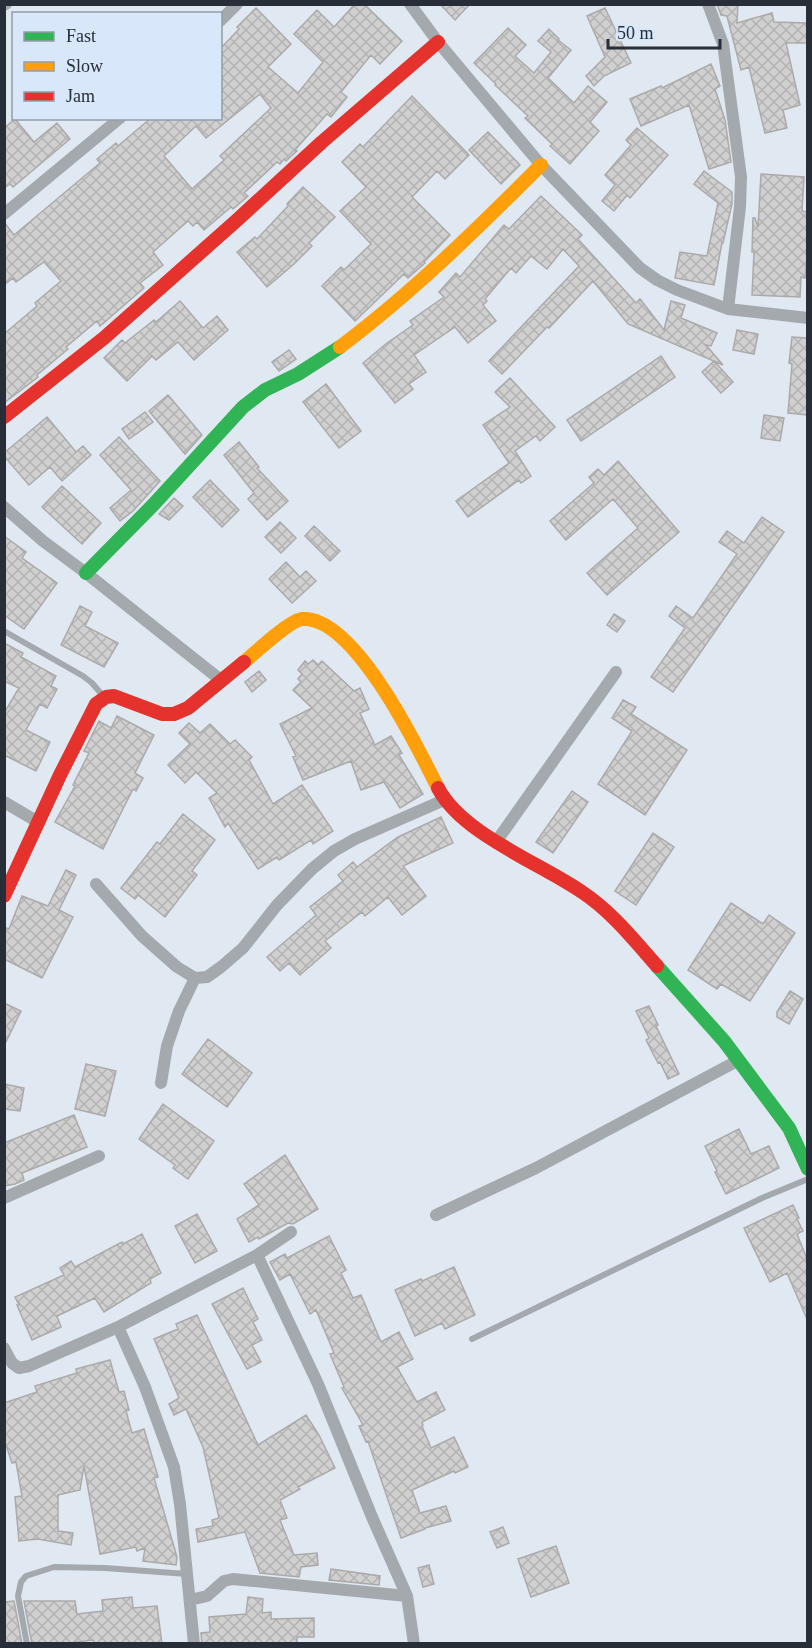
<svg xmlns="http://www.w3.org/2000/svg" width="812" height="1648" font-family="Georgia,serif">
<style>
.building{fill:url(#building-cross-hatch);stroke:#abaaab;stroke-width:1.5;fill-rule:evenodd}
.lines{fill:none;stroke-linecap:round;stroke-linejoin:round}
.lane{stroke:#a4a9ae;stroke-width:6}
.street{stroke:#a4a9ae;stroke-width:12}
.fast{stroke:#30b455;stroke-width:14}
.slow{stroke:#ff9f0a;stroke-width:14}
.jam{stroke:#e5322d;stroke-width:14}
</style>
<defs>
<pattern id="building-cross-hatch" width="8" height="8" patternUnits="userSpaceOnUse" patternTransform="scale(1.5)"><rect width="8" height="8" fill="#d1d0d0"/><path d="M0 0l8 8M0 8l8-8" fill="none" stroke="#b3b3b3"/></pattern>
</defs>
<rect width="100%" height="100%" fill="#e0e8f2"/>
<path class="building" d="M355,4H364L402,41L380,64L371,55L341,92L347,97L331,117L327,114L295,150L297,151L286,161L284,159L280,164L277,162L244,193L248,196L233,209L231,207L204,230L197,222L193,226L188,221L153,252L163,265L140,283L144,288L100,326L97,321L66,347L68,349L37,375L38,377L4,403V334L37,306L35,303L61,281L44,262L16,282L13,278L4,285V222L14,235L100,163L97,159L116,143L118,146L151,118H220V49L239,29L237,27L256,8L291,44L268,67L298,93L323,62L294,34L317,10L334,27ZM260,94L271,108L220,156L224,160L192,189L164,156L196,126L206,138Z
M440,4H470L455,20Z
M717,4H738L737,23L772,13L774,22L807,23V43H786L800,105L783,110L787,128L765,133L749,67L741,70L727,16L721,15Z
M605,8L631,63L604,76L594,86L586,76L605,57L587,16Z
M508,28L526,45L515,56L534,73L551,52L538,41L549,29L559,39L558,40L571,50L548,78L574,103L588,86L607,102L590,122L599,131L570,164L550,146L552,144L525,118L528,116L495,85L496,84L474,63Z
M711,64L720,86L715,89L725,120L731,162L709,169L689,105L641,126L630,99L661,86L662,88Z
M412,96L469,155L445,179L437,171L412,197L450,235L424,262L425,263L408,278L404,274L355,321L322,286L341,267L344,270L371,244L340,211L366,187L342,162L360,144L363,147Z
M15,119L34,142L57,123L70,139L13,187L10,184L4,188V128Z
M637,128L668,155L630,198L627,195L614,211L602,201L615,185L605,175L631,145L626,140Z
M488,132L520,165L501,184L469,150Z
M704,171L732,192V204L723,243H722L714,285L675,278L680,252L707,256L718,203L694,184Z
M761,174L804,177L802,211L807,212V257L805,278L801,277L800,297L752,295L754,252H752L753,218H755L758,227Z
M303,187L335,217L309,243L312,246L294,264L267,287L237,252L255,237L257,239L288,206L287,204Z
M541,196L582,235L578,239L636,303L640,299L664,330L671,301L685,305L681,318L717,333L711,346L706,345L723,365L628,324L593,281L549,328L547,327L502,374L489,361L579,266L563,249L547,269L531,256L516,273L511,268L485,299L487,301L483,305L496,321L468,343L455,327L414,355L426,372L409,384L413,389L395,403L363,363L387,343L413,325L410,321L444,297L439,292L456,273L460,277L504,225L509,229Z
M180,301L203,328L217,316L228,330L194,360L178,342L156,360L152,356L127,381L104,358L122,340L125,343L154,320L156,322Z
M737,330L758,334L754,354L733,350Z
M792,337L807,338V415L788,413L792,364L789,363Z
M289,350L296,359L279,371L272,362Z
M661,356L675,377L581,441L567,420Z
M714,361L733,382L721,393L702,372Z
M510,378L555,427L540,441L536,436L515,451L531,476L521,483L519,480L468,517L456,501L509,463L483,425L510,407L495,392Z
M326,384L361,431L339,448L303,402Z
M168,395L202,435L185,454L149,411Z
M145,412L153,422L129,439L122,429Z
M764,415L784,418L780,441L761,438Z
M47,417L76,452L83,446L91,455L62,481L50,467L29,485L4,456V453Z
M119,437L160,481L133,511L120,521L110,508L131,490L100,455Z
M239,442L259,467L257,468L288,501L267,520L248,499L254,493L224,455Z
M618,461L679,532L607,595L587,573L638,528L613,499L566,540L550,521L594,483L589,477L598,469L604,475Z
M210,480L239,510L222,527L193,497Z
M62,486L101,523L82,544L42,507Z
M174,498L183,506L169,520L159,514Z
M762,517L784,532L673,692L651,677L685,628L669,616L676,606L693,618L737,554L719,542L727,531L744,543Z
M280,522L296,538L281,553L265,537Z
M314,526L340,551L330,561L305,536Z
M4,536L26,552L22,558L57,583L24,629L4,615Z
M286,562L300,577L306,571L316,581L292,603L269,579Z
M80,606L92,612L85,626L118,643L104,667L61,645Z
M614,614L625,621L617,632L607,625Z
M4,643L23,653L21,657L56,676L51,686L57,689L47,708L40,704L26,730L50,742L36,771L4,755V713L19,688L4,681Z
M313,660L318,665L322,661L354,691L360,688L369,709L360,713L375,745L391,736L402,753L399,755L423,794L400,808L384,782L361,790L351,761L303,780L293,757L296,756L280,724L312,708L293,690L301,682L298,679L302,674L298,670L305,661L308,664Z
M259,671L266,680L252,692L245,682Z
M623,700L636,707L631,714L687,750L645,815L598,784L632,731L612,718Z
M117,716L154,735L135,773L143,778L136,791L133,789L103,849L55,822L75,786L73,785L89,753L84,751L99,721L111,728Z
M189,723L200,733L210,724L230,744L235,740L252,757L249,760L273,804L302,785L333,831L313,844L311,840L279,860L277,857L258,869L228,823L225,827L209,798L217,793L196,772L185,783L168,765L190,744L179,733Z
M572,791L588,802L553,853L536,842Z
M183,814L215,840L192,871L197,875L165,917L138,895L135,899L121,888L157,842L160,844Z
M441,817L453,843L403,866L426,896L402,915L388,897L365,916L362,912L325,941L331,948L300,975L289,963L280,971L267,957L316,915L310,907L343,881L338,875L353,862L357,867L398,837Z
M653,833L674,847L636,905L615,891Z
M66,870L76,875L59,910L73,917L42,978L4,959V927L9,929L22,896L48,906Z
M731,903L763,924L769,915L795,933L750,1001L721,984L717,989L688,970Z
M790,991L803,999L789,1024L777,1017V1012Z
M4,1003L21,1011L4,1046Z
M649,1006L658,1025L656,1026L679,1074L668,1079L660,1062L658,1063L646,1040L649,1038L636,1011Z
M208,1039L252,1073L227,1107L182,1074Z
M86,1064L116,1071L105,1116L75,1109Z
M4,1084L24,1088L20,1111L4,1109Z
M163,1104L214,1141L188,1179L173,1168L175,1165L139,1139Z
M74,1115L87,1147L22,1173L24,1180L15,1184L4,1186V1143Z
M739,1129L751,1154L769,1146L779,1168L726,1194L715,1172L717,1171L705,1146Z
M285,1155L318,1209L293,1224L288,1223L259,1239L258,1237L249,1242L237,1219L259,1205L244,1184Z
M793,1205L799,1218L797,1219L803,1231L797,1234L807,1259V1319L787,1273L770,1282L744,1228Z
M197,1214L217,1251L195,1263L175,1226Z
M142,1234L161,1273L150,1279L151,1283L104,1312L95,1298L57,1316L61,1327L32,1340L17,1305H19L15,1297L64,1275L60,1268L71,1261L75,1267L122,1242L123,1244Z
M329,1236L346,1270L341,1273L353,1298L361,1295L381,1342L399,1332L413,1359L397,1367L417,1402L436,1392L445,1410L422,1422L423,1425L422,1426L431,1448L454,1437L468,1467L455,1473L454,1471L412,1490L420,1513L446,1506L451,1521L425,1528V1529L401,1538L368,1441L366,1442L359,1426L363,1425L342,1388L344,1387L330,1354L334,1353L316,1310L310,1314L290,1274L280,1280L270,1262L285,1254L287,1258Z
M454,1267L475,1315L445,1329L442,1323L415,1336L395,1290L421,1279L422,1281Z
M243,1288L258,1319L253,1322L262,1340L252,1345L261,1362L247,1369L212,1304Z
M197,1315L258,1445L306,1415L319,1435L335,1468L298,1487L300,1489L280,1500L287,1518L280,1520L294,1555L317,1553L318,1565L301,1567L299,1577L260,1573L245,1532L198,1542L196,1529L213,1526L212,1520L219,1518L203,1447L186,1409L174,1415L169,1404L179,1398L154,1339L178,1329L176,1324Z
M110,1360L119,1392L124,1391L129,1410L126,1411L132,1433L144,1429L158,1477L154,1478L177,1557L176,1565L143,1561L145,1548L137,1551L136,1547L100,1554L84,1466L80,1490L58,1495V1531L73,1533L71,1545L38,1539L19,1541L15,1497L22,1496L16,1462L12,1463L4,1439V1403L37,1392L35,1386L77,1373L76,1369Z
M503,1527L509,1543L497,1548L490,1532Z
M556,1546L569,1583L531,1597L518,1559Z
M429,1565L434,1584L423,1587L418,1568Z
M331,1569L380,1576L379,1585L329,1580Z
M132,1597L133,1608L157,1606L162,1644H94L93,1640L62,1644H32L24,1601H75L77,1614L103,1611L102,1600Z
M248,1597L263,1599L262,1613L271,1612V1619L314,1618V1637H297V1643L202,1644L201,1633L210,1632L209,1617L246,1614Z
M14,1601L22,1644H4V1602Z"/>
<g class="lines">
<path class="lane" d="M4,631L83,676L92,683L104,697
M472,1339L762,1198L808,1179
M27,1644L18,1596L21,1582L26,1576L54,1567L105,1568L187,1574"/>
<path class="street" d="M410,4L438,42L541,165L640,268L657,280L677,290L728,309L808,318
M708,4L723,44L741,177L740,207L728,309
M4,5L6,4
M220,21L237,4
M4,214L120,118
M4,507L43,541L86,573L222,681
M4,802L38,822
M496,842L616,672
M96,884L142,936L177,967L195,978L207,977L221,967L243,948L277,905L312,869L334,851L355,839L444,800
M161,1083L167,1046L179,1011L195,978
M4,1198L99,1156
M436,1215L536,1168L739,1060
M257,1255L318,1384L372,1517L407,1596L414,1644
M118,1327L145,1387L174,1467L180,1504L194,1644
M4,1348L12,1363L19,1368L29,1366L118,1327L257,1255L291,1232
M190,1600L207,1596L224,1581L233,1579L407,1596"/>
<path class="fast" d="M86,573L154,504L243,407L265,390L298,374L340,347
M657,966L724,1041L789,1128L808,1169"/>
<path class="slow" d="M340,347C413,292 477,229 541,165
M244,662C255,653 290,620 302,619C354,615 418,748 438,788"/>
<path class="jam" d="M4,417L104,338L236,221L322,142L438,42
M438,788C462,834 540,863 582,892C611,911 634,940 657,966
M4,896L60,775L96,704L106,697L114,696L162,714H174L188,708L244,662"/>
</g>
<rect width="812" height="1648" fill="none" stroke="#272e38" stroke-width="12"/>
<rect x="12" y="12" width="210" height="108" fill="#d8e7fa" stroke="#919dac" stroke-width="1.5"/>
<rect x="24" y="32" width="30" height="9" fill="#30b455" stroke="#919dac" stroke-width="1.5"/>
<text x="66" y="42" font-size="18" fill="#272e38">Fast</text>
<rect x="24" y="62" width="30" height="9" fill="#ff9f0a" stroke="#919dac" stroke-width="1.5"/>
<text x="66" y="72" font-size="18" fill="#272e38">Slow</text>
<rect x="24" y="92" width="30" height="9" fill="#e5322d" stroke="#919dac" stroke-width="1.5"/>
<text x="66" y="102" font-size="18" fill="#272e38">Jam</text>
<path d="M608 39v9h112v-9" fill="none" stroke="#272e38" stroke-width="3"/>
<text x="617" y="39" font-size="18" fill="#272e38" stroke="#d8e7fa" stroke-width="4.5" paint-order="stroke">50 m</text>
</svg>
